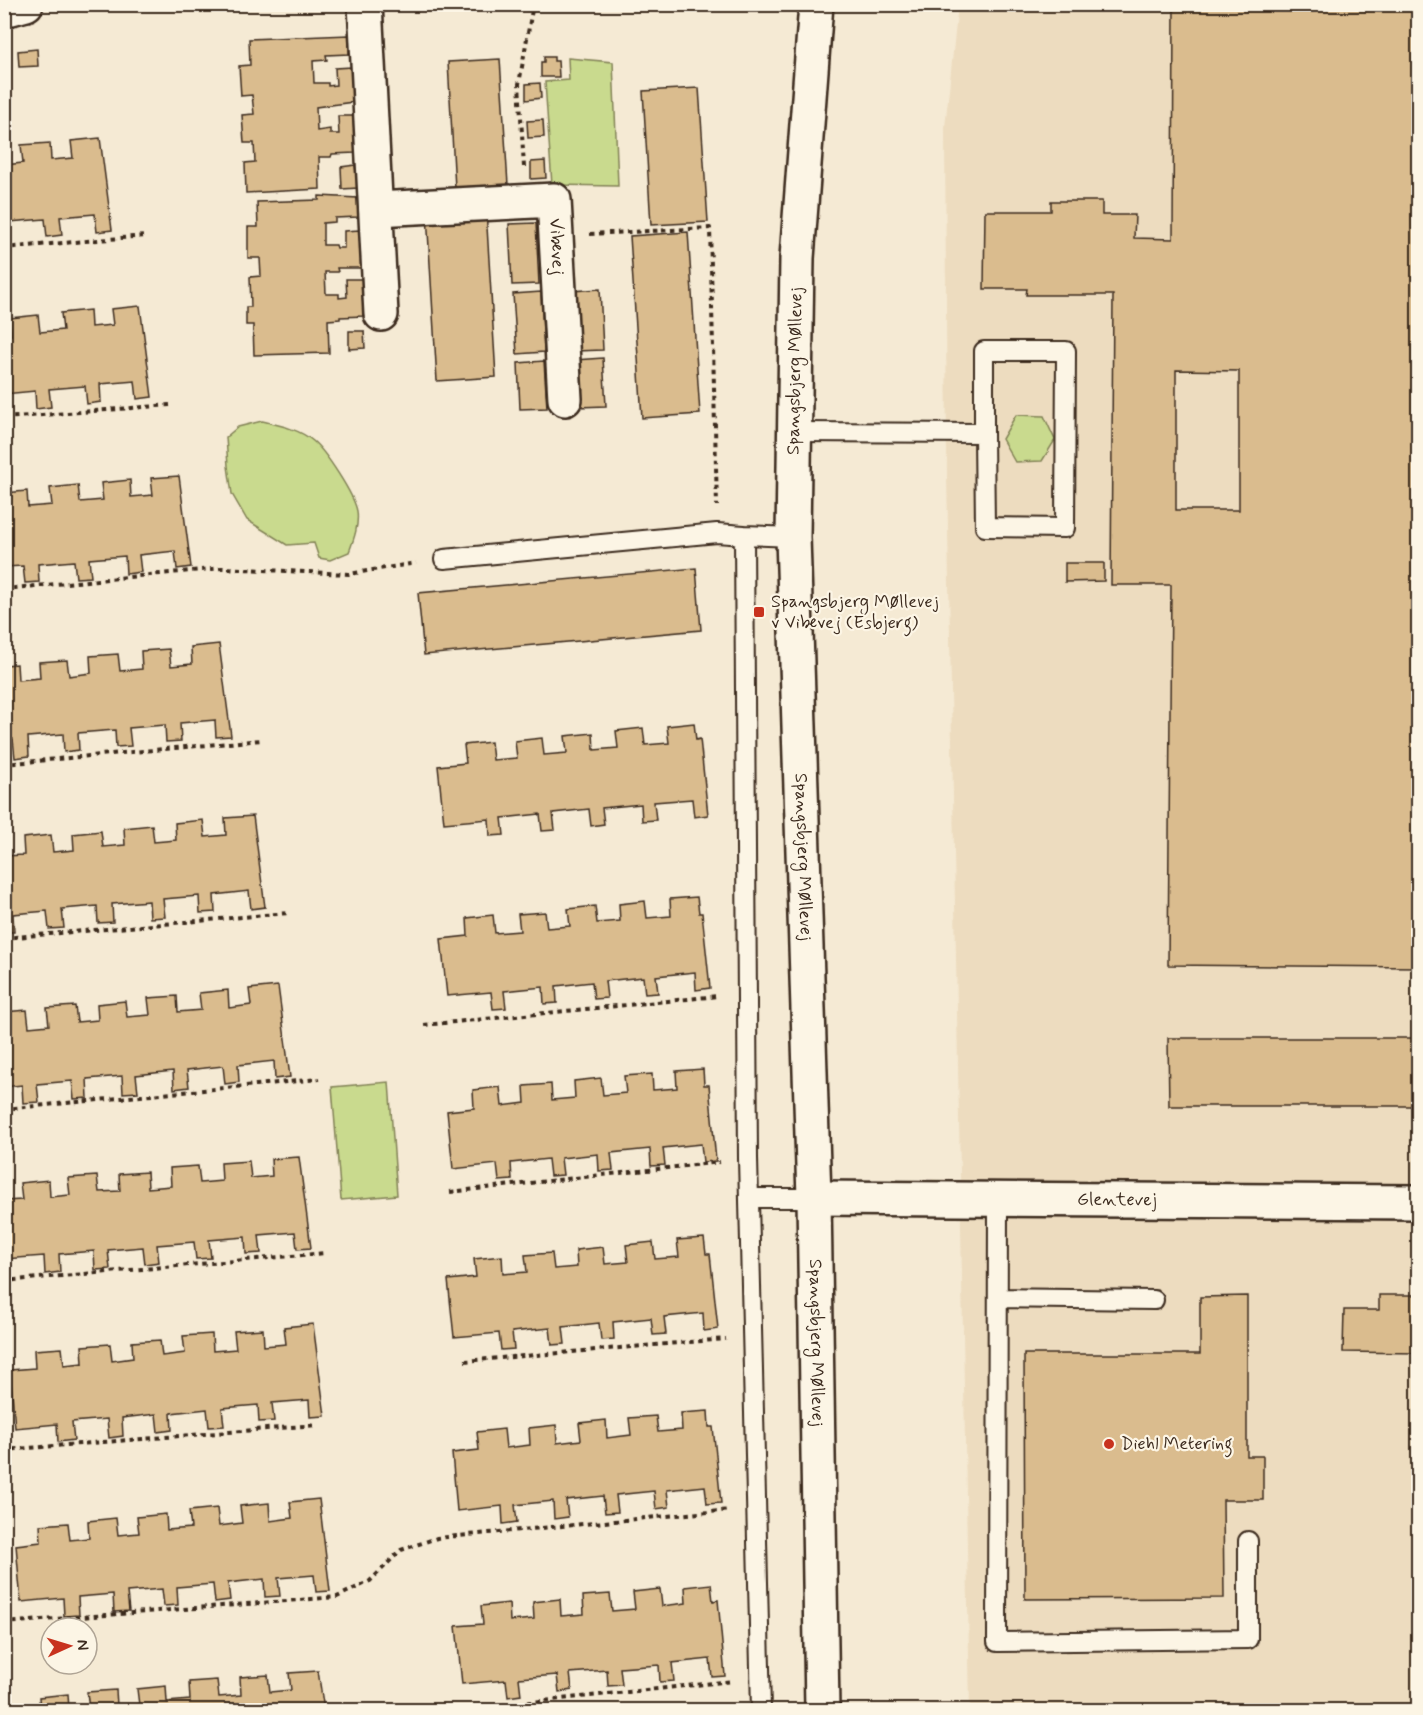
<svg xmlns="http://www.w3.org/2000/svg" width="1423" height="1715" font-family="Mynerve,sans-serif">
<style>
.built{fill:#eddcbf}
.green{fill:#c9da8e;stroke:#828256;stroke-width:1.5}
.building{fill:#dabc8e;stroke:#3b2a1e;stroke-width:1.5;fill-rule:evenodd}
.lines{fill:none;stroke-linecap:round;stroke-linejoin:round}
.lane-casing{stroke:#3b2a1e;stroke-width:22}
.street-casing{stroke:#3b2a1e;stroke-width:38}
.secondary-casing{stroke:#3b2a1e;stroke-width:38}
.path{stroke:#3b2a1e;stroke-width:4;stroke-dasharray:4.5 4.5;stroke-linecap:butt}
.lane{stroke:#fcf5e5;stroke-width:18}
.street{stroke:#fcf5e5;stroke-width:33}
.secondary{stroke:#fcf5e5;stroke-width:33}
.poi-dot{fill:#c8321e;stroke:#fcf5e5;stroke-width:2}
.labels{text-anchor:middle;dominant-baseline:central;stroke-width:4.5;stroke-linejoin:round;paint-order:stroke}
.street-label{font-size:18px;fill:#3b2a1e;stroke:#fcf5e5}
.poi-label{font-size:18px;fill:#3b2a1e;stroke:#fcf5e5;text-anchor:start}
</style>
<rect width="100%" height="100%" fill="#f5ead4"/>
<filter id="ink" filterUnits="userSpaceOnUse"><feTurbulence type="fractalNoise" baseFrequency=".0167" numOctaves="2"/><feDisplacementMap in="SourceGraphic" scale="12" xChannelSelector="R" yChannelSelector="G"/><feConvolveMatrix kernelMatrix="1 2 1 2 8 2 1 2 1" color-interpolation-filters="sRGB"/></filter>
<g filter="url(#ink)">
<path class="built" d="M958,5H1418V1710H970L947,475L945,127Z"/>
<path class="green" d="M568,58L613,62L618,186L552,185L545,82L569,80Z
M1016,415L1044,416L1055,440L1042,461L1015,462L1002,439Z
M262,421C279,425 299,429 313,441C326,452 354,495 357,511C359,525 354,539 349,552L330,560L319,558L314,543L287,545L247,520L232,494L228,466L226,437L238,427Z
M389,1082L397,1195L341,1200L332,1087Z"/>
<path class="building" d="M1174,4H1418V967L1168,965L1171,585H1111L1113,295H1026L1027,289H984L985,211H1051V201H1102V215H1135L1134,238L1173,239ZM1176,370L1239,371V510H1176Z
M349,35V54L326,55L327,60L313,61L314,83H328V86L336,85L335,68L352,67L353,102L316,107L317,131L330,129V134H339L338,116H353L355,153L332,154L331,157H319L320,189L246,193L245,163L255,162L254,143H244L242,115L254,114L252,95L241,96L239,66L250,65L249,39Z
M37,49L38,66L19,67L18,51Z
M544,57H554V61H558L559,77H541V62H544Z
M500,59L508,185L455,188L448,62Z
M540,83L541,98L526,100V84Z
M699,88L708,222L651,225L643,91Z
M543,120L544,137L528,138L527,121Z
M100,138L112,230L97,232L95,214L60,217L62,235L47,237L45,219L9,222L11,240H4V165L23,163L21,145L50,143L51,160L73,158L71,141Z
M545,161L546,178L531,179V162Z
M355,165L358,188L342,189L341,167Z
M319,196L358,198V217L335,218V222L323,223V245H336L337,248H344V231L360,230L361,268H337L338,272H325L326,294H339V298L347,297L346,279H363L364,316L340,317V319L328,320L329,353L254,355L253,325H246V307H251L250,277L261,276L260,258H248V227H258L257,202L319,200Z
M486,210L496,377L437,381L427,214Z
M536,223L539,284L512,285L509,224Z
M688,232L700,414L642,418L630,236Z
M600,289L603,350L575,351L572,291Z
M541,292L544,352L517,354L513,294Z
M140,306L152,397L137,399L135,381L100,384L101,402L87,404L85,386L49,389L51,407L36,409L35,391L4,394V336L11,335L10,318L38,315L40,332L63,330L61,313L90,310L91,327L113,325L111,309Z
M349,331H364L365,348L349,349Z
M603,358L606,406L578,407L575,360Z
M544,361L547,408L520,409L518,363Z
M179,476L191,567L177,569L175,551L139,555L141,572L126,574L125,556L89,559L91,577L76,578L74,561L38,564L39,582L25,583L23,566L4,567V493L27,491L28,507L52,505L50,488L78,485L80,502L103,500L101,483L130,480L131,497L153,495L151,478Z
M1065,563H1104V581L1065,582Z
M696,568L701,630L424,655L418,593Z
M219,644L231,736L216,737L215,720L180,723L181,741L166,742L165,725L129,728L131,746L116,747L115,730L78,733L79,750L64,752L63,734L28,737L29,756L15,758L13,739L4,740V665L17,664L18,680L40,678L39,662L67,660L69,676L91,673L90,656L118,654L120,671L142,669L141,651L169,649L171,666L192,664L191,647Z
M694,723L696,740L700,739L708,815L694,817L692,799L654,802L656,820L642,821L641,804L602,808L604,824L591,826L589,809L553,813L555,830L542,831L540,814L502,818L504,835L490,836L489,819L444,823L438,766L466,763L464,745L491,742L493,760L517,758L515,741L542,738L544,755L567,753L565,736L593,733L594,750L618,748L616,731L643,728L645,745L669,743L667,726Z
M253,816L265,907L251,909L249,891L214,895L215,912L200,913L199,896L163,899L165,917L150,918L149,901L112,904L113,922L98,923L97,906L62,909L64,928L49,929L47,911L13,914L14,932H4V856L24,855L23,838L51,835L53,852L74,850L73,834L101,831L103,847L125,845L124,828L152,825L154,842L176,840L175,823L203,820L205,837L226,835L225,818Z
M697,897L699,913H702L710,988L696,990L695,972L656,976L658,993L645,994L643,977L605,981L607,998L594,999L592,982L556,986L557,1003L544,1004L543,987L504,991L506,1008L493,1009L491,992L447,996L441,939L468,936L467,918L493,915L495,933L520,931L518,914L545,912L547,928L570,926L568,909L595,906L597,923L620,921L619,904L645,901L647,918L671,916L670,899Z
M278,986L290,1077L275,1079L274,1061L238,1065L239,1082L225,1084L223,1066L187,1070L189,1087L174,1089L173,1071L136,1075L138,1092L123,1093L122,1076L87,1079L88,1098L74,1099L72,1081L37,1084L39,1102L23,1103L22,1085L4,1087V1012L27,1010L29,1027L49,1025L47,1008L75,1006L77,1022L98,1020L97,1004L125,1001L127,1017L150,1015L148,998L177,996L178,1012L201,1010L199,993L228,990L229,1008L251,1005L249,989Z
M1168,1038H1418V1106H1169Z
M703,1069L704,1085H709L716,1161L703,1162L701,1144L663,1148L665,1165L651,1166L650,1149L611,1153L613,1170L599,1171L598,1154L561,1158L563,1175L550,1176L548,1159L511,1163L512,1180L499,1181L497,1164L453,1169L447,1111L474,1108L473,1090L500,1087L502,1106L525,1103L524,1086L551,1084L552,1100L575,1098L574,1081L601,1078L603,1095L626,1093L624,1076L652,1074L653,1090L677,1088L676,1071Z
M299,1157L311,1248L297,1249L295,1232L259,1235L261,1253L246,1254L245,1237L209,1240L211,1258L196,1259L194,1242L157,1245L159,1262L145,1264L143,1247L108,1250L110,1269L95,1270L94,1251L59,1254L60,1272L45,1274L44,1256L4,1259V1201L22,1200L20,1183L49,1180L50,1197L70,1195L68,1178L97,1176L99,1192L120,1191L119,1174L147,1172L148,1188L171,1186L170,1168L198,1166L200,1183L222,1181L221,1163L249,1161L251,1178L272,1176L271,1159Z
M704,1238L706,1254H710L718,1329L704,1331L703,1313L664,1317L666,1334L653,1335L651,1318L613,1322L614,1339L601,1340L599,1323L563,1327L565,1344L552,1345L550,1328L512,1332L514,1349L501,1350L499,1333L454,1337L448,1280L476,1277L474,1259L502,1256L503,1274L527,1272L525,1255L552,1253L554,1269L577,1267L576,1250L603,1247L605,1264L628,1262L626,1245L653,1242L655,1259L679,1257L677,1240Z
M1379,1295H1418V1353L1343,1352L1344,1310H1379Z
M1247,1296V1456H1263V1500H1223L1224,1598L1025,1599L1024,1354H1200V1297Z
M313,1324L325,1416L310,1417L309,1400L272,1403L274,1421L259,1422L258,1405L222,1408L224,1426L209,1427L207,1409L171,1413L172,1430L158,1432L156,1414L122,1418L123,1436L109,1438L107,1419L72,1422L74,1440L58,1442L57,1424L15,1428L10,1370L35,1368L34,1350L62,1348L64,1365L83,1363L82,1346L110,1344L112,1361L133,1358L132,1342L160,1340L162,1356L185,1353L183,1336L212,1334L213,1351L236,1349L234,1331L263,1329L264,1346L286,1344L284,1327Z
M708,1411L709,1427H713L721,1503L707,1504L705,1486L667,1490L669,1507L656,1509L654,1491L616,1495L618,1512L605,1513L603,1496L566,1500L568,1517L554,1519L553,1501L515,1505L517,1522L503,1524L502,1506L457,1511L452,1453L479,1450L477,1432L504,1429L506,1448L530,1445L529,1428L556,1425L557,1443L581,1440L579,1423L606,1420L607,1438L631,1435L629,1418L656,1416L658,1432L682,1430L681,1413Z
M319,1499L330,1591L316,1592L314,1575L278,1578L280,1596L265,1597L264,1579L228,1583L230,1600L215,1602L213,1584L177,1587L178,1605L164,1606L162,1589L127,1592L129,1611L114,1612L113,1594L78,1597L79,1615L64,1616L63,1598L21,1602L16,1545L41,1542L40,1525L68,1523L70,1540L89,1538L88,1521L116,1518L118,1535L139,1533L137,1517L166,1514L167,1530L191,1528L189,1511L217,1508L219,1526L242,1523L240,1506L269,1503L270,1521L292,1518L290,1502Z
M711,1584L713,1601L718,1600L725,1676L712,1677L710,1659L672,1663L674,1681L660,1682L659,1665L620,1668L622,1685L608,1686L607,1670L570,1673L572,1690L559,1692L557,1675L519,1678L521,1695L508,1697L506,1680L462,1684L456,1626L483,1624L481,1606L509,1603L510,1621L534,1619L533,1602L560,1599L561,1616L584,1614L583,1596L610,1594L612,1611L635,1609L633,1592L660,1589L662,1606L686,1603L685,1587Z
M318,1671L324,1710H76L89,1709L87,1692L116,1690L117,1706L139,1705L137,1689L166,1686L167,1702L190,1700L189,1682L217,1680L219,1697L241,1695L240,1677L268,1675L270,1692L291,1690L289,1673Z
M68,1694L69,1710H40L39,1697Z"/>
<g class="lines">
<g class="lane-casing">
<path id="lane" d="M794,432L984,433L985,527L1065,528L1066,351H984V433
M444,559L717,533L744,535
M749,1198H814
M998,1199L997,1642L1248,1639V1541
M998,1298L1154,1300
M761,1710L748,1158L744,535L793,537"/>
</g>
<g class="street-casing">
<g id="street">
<path d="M365,4L381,314"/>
<path d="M4,10L26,4"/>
<path id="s1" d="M376,209L554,200L565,399"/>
<path id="s2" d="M814,1198L1418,1202"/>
</g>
</g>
<g class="secondary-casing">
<g id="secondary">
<path id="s3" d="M816,4L797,258L793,537L814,1198L822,1710"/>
</g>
</g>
<path class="path" d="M524,167L519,84L533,4
M590,234L710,228L717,506
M4,248L145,236
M4,418L170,405
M4,589L222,568L349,574L416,563
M4,764L261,740
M4,938L288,913
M424,1025L718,996
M4,1109L319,1079
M450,1192L720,1162
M4,1281L326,1253
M465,1361L726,1339
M4,1450L317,1425
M4,1623L337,1597L370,1581L401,1550L437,1538L730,1510
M456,1710L733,1681"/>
<use href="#lane" class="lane"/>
<use href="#street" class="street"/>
<use href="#secondary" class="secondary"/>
</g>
</g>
<g class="poi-dot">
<rect x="753" y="606" width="12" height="12" rx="3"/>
<circle cx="1109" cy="1444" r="6"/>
</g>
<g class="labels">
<g class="street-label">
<text stroke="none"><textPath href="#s1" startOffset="225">Vibevej</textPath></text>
<text transform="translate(795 371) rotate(-89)">Spangsbjerg Møllevej</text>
<text stroke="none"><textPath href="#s3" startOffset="854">Spangsbjerg Møllevej</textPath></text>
<text stroke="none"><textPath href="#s2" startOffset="303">Glentevej</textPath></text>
<text stroke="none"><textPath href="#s3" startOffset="1340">Spangsbjerg Møllevej</textPath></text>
</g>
<g class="poi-label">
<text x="771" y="602">Spangsbjerg Møllevej<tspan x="771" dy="21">v Vibevej (Esbjerg)</tspan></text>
<text x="1121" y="1444">Diehl Metering</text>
</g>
</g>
<rect width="1423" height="1715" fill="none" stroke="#fcf5e5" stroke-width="24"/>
<rect x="12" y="12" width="1399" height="1691" fill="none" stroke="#3b2a1e" stroke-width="2" filter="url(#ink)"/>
<g transform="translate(69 1646) rotate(86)"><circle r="28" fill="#fcf5e5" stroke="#afa495" stroke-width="1.5"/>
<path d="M0-4.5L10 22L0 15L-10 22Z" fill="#c8321e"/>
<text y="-9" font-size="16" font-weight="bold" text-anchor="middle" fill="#3b2a1e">N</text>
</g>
</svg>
